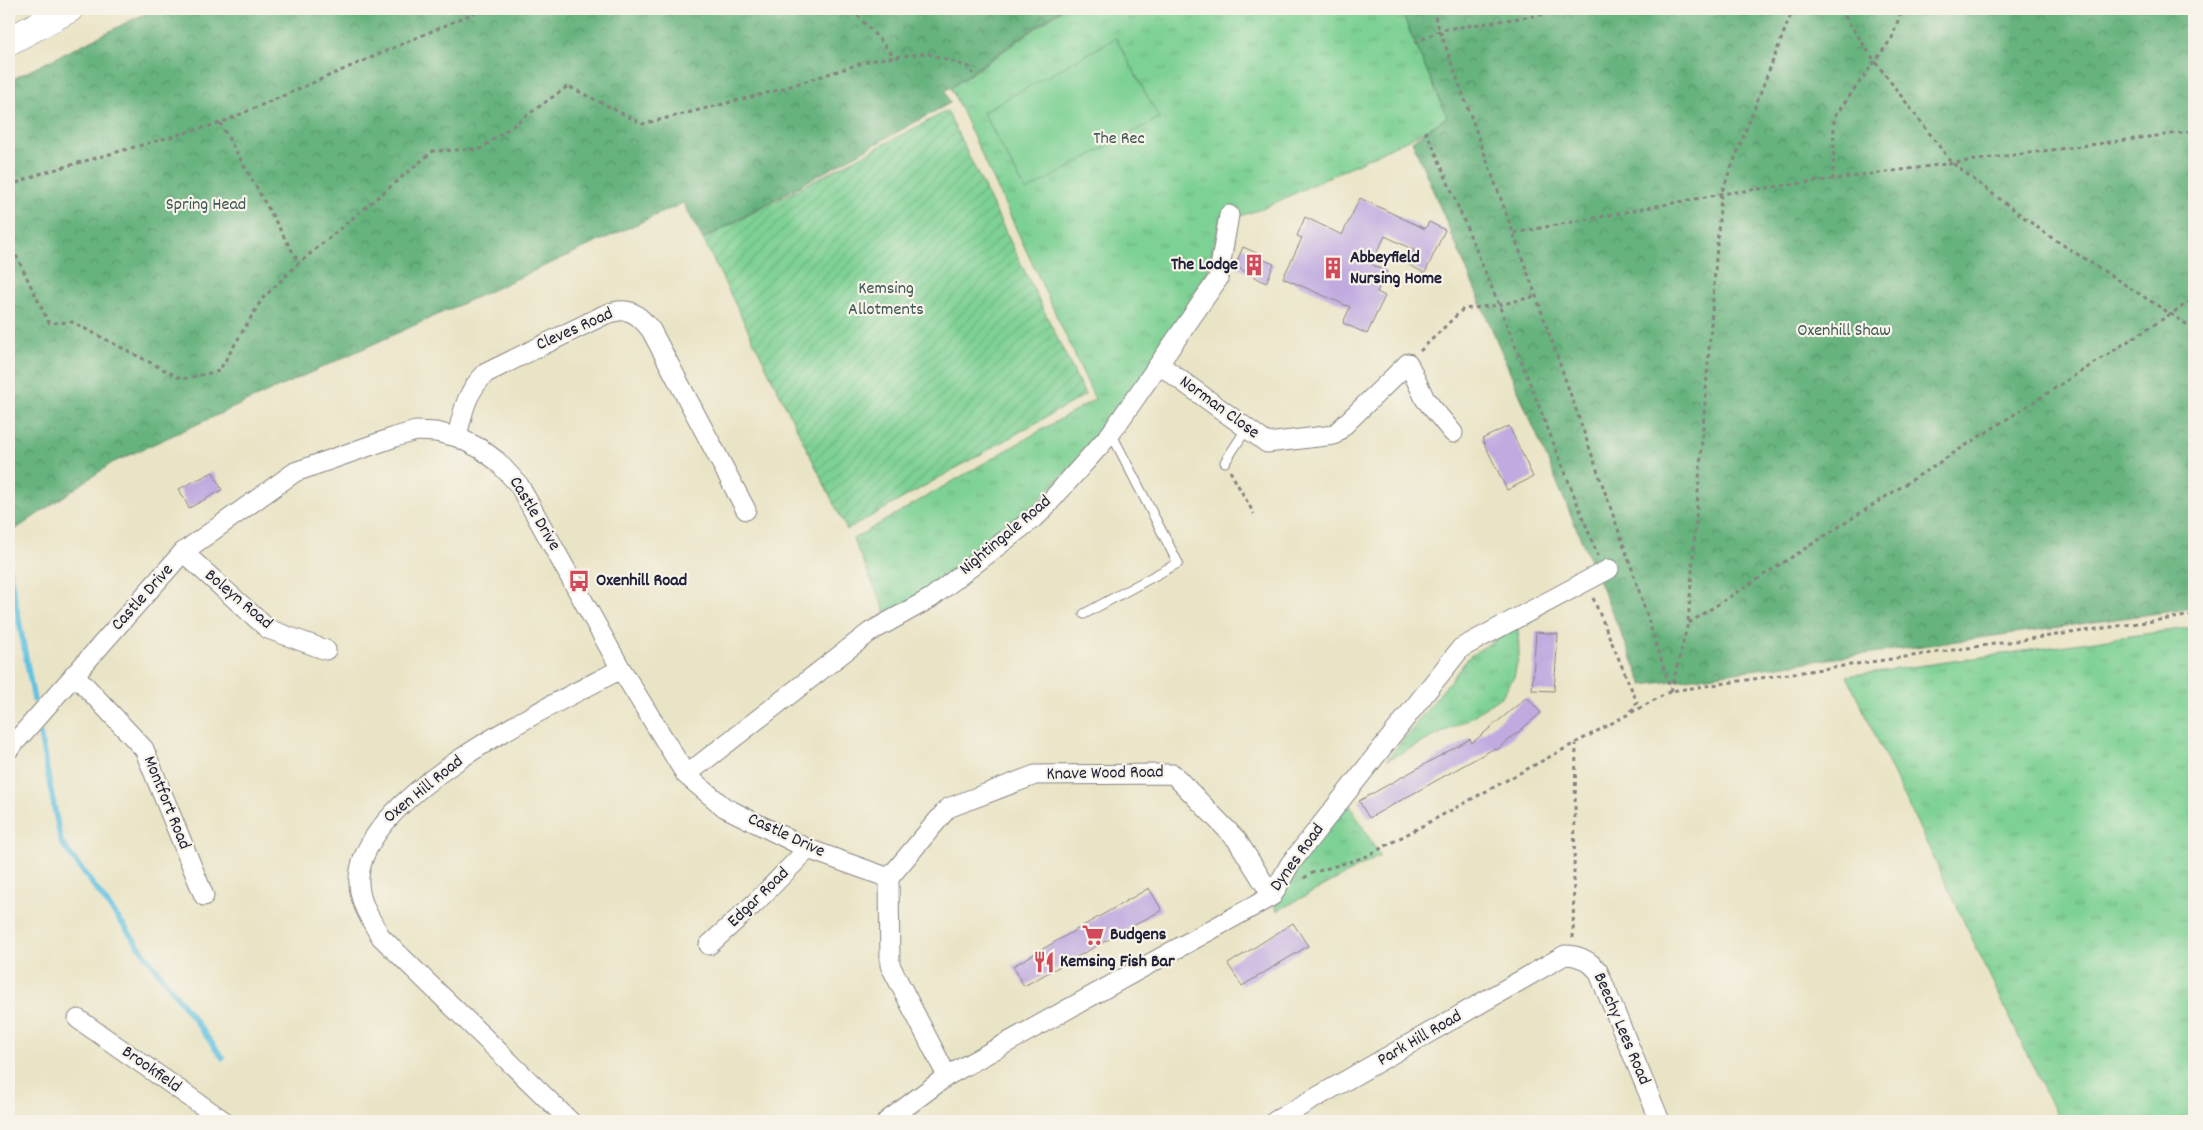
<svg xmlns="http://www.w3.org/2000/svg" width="2203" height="1130" font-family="Dekko,sans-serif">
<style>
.grass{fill:url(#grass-tufts);stroke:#507a68}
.forest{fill:url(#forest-crowns);stroke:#446a5c}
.garden{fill:url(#garden-furrows);stroke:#507a68}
.pitch{fill:#7ed194;stroke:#507a68}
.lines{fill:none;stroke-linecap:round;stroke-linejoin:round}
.stream{stroke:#62c2e1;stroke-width:5.5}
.building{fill:#c0aae0}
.service-casing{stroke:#868380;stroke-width:11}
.minor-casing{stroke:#868380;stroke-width:21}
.motorway-casing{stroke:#868380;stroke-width:29}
.path{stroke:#868380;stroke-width:3;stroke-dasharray:4 4;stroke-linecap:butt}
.service{stroke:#fff;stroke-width:9}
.minor{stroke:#fff;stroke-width:19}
.motorway{stroke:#fff;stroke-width:28}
.labels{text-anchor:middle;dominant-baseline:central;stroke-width:4.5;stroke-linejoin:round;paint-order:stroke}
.park-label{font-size:18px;fill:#3e5756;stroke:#f7f3e8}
.poi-label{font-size:18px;font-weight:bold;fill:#22223b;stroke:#f7f3e8;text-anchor:start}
.street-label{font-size:18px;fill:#22223b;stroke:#f7f3e8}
</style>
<defs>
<pattern id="grass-tufts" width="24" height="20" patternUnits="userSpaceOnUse" patternTransform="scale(1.25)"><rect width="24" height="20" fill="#7ed194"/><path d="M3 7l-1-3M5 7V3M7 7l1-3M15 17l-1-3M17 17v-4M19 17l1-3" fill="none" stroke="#6db380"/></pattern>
<pattern id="forest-crowns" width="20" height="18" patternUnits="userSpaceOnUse" patternTransform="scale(1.25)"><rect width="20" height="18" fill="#66b37e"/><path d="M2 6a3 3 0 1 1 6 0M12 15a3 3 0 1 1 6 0" fill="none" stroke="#549168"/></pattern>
<pattern id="garden-furrows" width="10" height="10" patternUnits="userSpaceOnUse" patternTransform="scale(1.25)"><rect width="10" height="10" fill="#7ed194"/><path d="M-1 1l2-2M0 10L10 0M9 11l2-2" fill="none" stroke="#6db380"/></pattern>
</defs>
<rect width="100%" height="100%" fill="#f7f3e8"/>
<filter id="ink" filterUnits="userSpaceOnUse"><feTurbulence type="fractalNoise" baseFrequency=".02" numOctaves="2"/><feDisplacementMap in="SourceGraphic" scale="10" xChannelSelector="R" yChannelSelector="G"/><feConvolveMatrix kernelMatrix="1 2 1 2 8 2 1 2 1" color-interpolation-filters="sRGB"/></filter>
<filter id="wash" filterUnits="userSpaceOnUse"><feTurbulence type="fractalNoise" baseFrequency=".0096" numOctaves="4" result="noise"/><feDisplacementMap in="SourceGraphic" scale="20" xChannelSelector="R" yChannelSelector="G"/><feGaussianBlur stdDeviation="1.12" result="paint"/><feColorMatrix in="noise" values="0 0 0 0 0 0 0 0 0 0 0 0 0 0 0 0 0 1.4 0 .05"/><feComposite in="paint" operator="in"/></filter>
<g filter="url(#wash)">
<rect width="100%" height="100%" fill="#eae4c6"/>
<path class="grass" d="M1063,9H1400L1447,117L1425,131L1264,208L1219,223L1208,271L1154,359L1099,437L1027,513L926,592L886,613L853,539L1095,399L951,88Z
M1518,625L1519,655L1514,677L1502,696L1467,720L1387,760L1470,656Z
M2194,627V1121H2059L1847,676Z
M1348,802L1380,856L1277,911L1275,901L1294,869Z"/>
<path class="forest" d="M154,9H1061L945,91L950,103L703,239L683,203L112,463L9,534V81Z
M1400,9H2194V608L1643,685L1412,141L1447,117Z"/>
<path class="garden" d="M947,111L1085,395L847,530L703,239Z"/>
<path class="pitch" d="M1116,38L1159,118L1026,191L983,112Z"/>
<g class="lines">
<path class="stream" d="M9,568L34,700
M40,734L61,842L223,1058"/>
</g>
<g id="blocks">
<path class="building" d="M1360,198L1425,229L1429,222L1445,230L1425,273L1407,264L1414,250L1385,236L1371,264L1387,272L1377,292L1385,296L1367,334L1343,323L1350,307L1283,278L1302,238L1297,236L1305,217L1342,235Z
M1243,247L1259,254L1257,257L1274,264L1266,283L1235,266Z
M1509,426L1533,477L1507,490L1482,439Z
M213,472L222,490L189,508L179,489Z
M1536,632L1558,634L1554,691L1532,690Z
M1527,697L1541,713L1497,750L1495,748L1369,818L1359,801L1470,739L1472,743Z
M1149,888L1162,910L1024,986L1013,966Z
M1293,923L1308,946L1242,986L1228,964Z"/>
</g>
</g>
<g filter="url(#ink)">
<use href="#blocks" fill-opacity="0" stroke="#868380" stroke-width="1"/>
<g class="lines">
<g class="service-casing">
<path id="service" d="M1225,462L1247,428
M1084,614L1178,563L1111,433"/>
</g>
<g class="minor-casing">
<path id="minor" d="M1160,365L1267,443L1334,435L1408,363L1425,399L1453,433
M457,437C463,411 466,392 486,373L604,315C627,306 636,311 651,330L746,510
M183,552L268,629L326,650
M74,674L144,749L204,896
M9,749L183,552L295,472L395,437L416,431L436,432L457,437L481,449L497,461L519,485L621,669L686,775L724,807L808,849L889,878
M686,775L870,632L931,598L1039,514L1111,433L1218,279L1229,215
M709,945L756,902L808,849
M78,1019L224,1121
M947,1076L890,965L889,878L948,808L1035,775L1173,774L1237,840L1272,896
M570,1121L381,937C368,916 355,895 360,870C376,787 551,706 621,669
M887,1121L947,1076L1272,896L1290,864L1461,648L1609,569
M1275,1121L1565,955C1579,955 1589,960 1598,971L1660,1121"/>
</g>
<g class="motorway-casing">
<path id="motorway" d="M9,41L69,9"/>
</g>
<path class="path" d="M852,9L895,57
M1432,9L1536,296L1632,569L1671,691
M1840,9L1874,60L1952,163L2046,234L2194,329
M1415,43L1441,30L1579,9
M220,123L299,263
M1425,131L1432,144L1499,305L1598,556
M1833,180L1834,117L1892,38L1902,9
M9,186L39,174L220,123L483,9
M1514,233L1721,194L2194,131
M9,241L49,323L72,322L182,379L219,371L262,299L299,263L433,151L480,149L568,86L643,124L775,91L872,60L926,53L969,67L973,74
M1420,351L1463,309L1499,305L1536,296
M1230,471L1254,514
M1593,598L1637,702L1630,713
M1689,623L2194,299
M1671,691L1688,623L1721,194L1793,9
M1304,878L1312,873L1365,857L1671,691L2194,615
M1573,938L1576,744"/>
<use href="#service" class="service"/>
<use href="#minor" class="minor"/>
<use href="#motorway" class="motorway"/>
</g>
</g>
<defs>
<g id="building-bare" transform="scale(1.725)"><path d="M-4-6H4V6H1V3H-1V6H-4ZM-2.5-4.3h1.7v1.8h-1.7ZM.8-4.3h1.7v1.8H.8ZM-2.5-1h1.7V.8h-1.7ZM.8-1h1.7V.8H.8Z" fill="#d1495b" stroke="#f7f3e8" stroke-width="2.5" paint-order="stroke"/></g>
<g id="bus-bare" transform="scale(1.725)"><path d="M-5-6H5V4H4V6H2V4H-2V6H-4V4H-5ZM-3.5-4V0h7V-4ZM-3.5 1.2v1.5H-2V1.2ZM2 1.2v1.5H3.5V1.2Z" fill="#d1495b" stroke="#f7f3e8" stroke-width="2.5" paint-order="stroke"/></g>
<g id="supermarket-bare" transform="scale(1.725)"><path d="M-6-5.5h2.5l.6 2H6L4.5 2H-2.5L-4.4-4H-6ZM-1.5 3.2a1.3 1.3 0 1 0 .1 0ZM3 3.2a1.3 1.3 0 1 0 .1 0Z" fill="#d1495b" stroke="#f7f3e8" stroke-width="2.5" paint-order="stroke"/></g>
<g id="restaurant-bare" transform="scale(1.725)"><path d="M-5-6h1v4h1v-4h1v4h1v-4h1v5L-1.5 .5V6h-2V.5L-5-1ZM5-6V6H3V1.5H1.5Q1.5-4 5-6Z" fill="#d1495b" stroke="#f7f3e8" stroke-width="2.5" paint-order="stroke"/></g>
</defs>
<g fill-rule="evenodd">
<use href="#building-bare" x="1254" y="265"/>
<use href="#building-bare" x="1333" y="268"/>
<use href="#bus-bare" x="579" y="581"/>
<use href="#supermarket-bare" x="1093" y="935"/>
<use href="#restaurant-bare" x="1044" y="962"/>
</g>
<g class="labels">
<g class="park-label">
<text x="1119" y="139">The Rec</text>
<text x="206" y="205">Spring Head</text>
<text x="886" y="289">Kemsing<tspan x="886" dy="21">Allotments</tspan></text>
<text x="1844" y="331">Oxenhill Shaw</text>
</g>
<g class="poi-label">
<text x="1350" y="258">Abbeyfield<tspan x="1350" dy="21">Nursing Home</tspan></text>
<text x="1238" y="265" text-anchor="end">The Lodge</text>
<text x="596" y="581">Oxenhill Road</text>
<text x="1110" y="935">Budgens</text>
<text x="1060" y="962">Kemsing Fish Bar</text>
</g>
<g class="street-label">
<text transform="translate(575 330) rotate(-24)">Cleves Road</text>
<text transform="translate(1219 408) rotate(36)">Norman Close</text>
<text transform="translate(534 514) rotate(59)">Castle Drive</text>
<text transform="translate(1006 536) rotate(-40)">Nightingale Road</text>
<text transform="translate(143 598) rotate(-48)">Castle Drive</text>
<text transform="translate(238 600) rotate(40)">Boleyn Road</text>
<text transform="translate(1105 774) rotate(-1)">Knave Wood Road</text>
<text transform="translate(424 790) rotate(-39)">Oxen Hill Road</text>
<text transform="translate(166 803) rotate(68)">Montfort Road</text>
<text transform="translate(786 836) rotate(25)">Castle Drive</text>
<text transform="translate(1298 858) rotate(-54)">Dynes Road</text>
<text transform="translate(759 898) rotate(-44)">Edgar Road</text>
<text transform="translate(1621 1029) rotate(67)">Beechy Lees Road</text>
<text transform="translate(1420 1039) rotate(-30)">Park Hill Road</text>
<text transform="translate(151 1070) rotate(35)">Brookfield</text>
</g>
</g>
<rect width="2203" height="1130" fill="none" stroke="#f7f3e8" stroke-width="30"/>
</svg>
